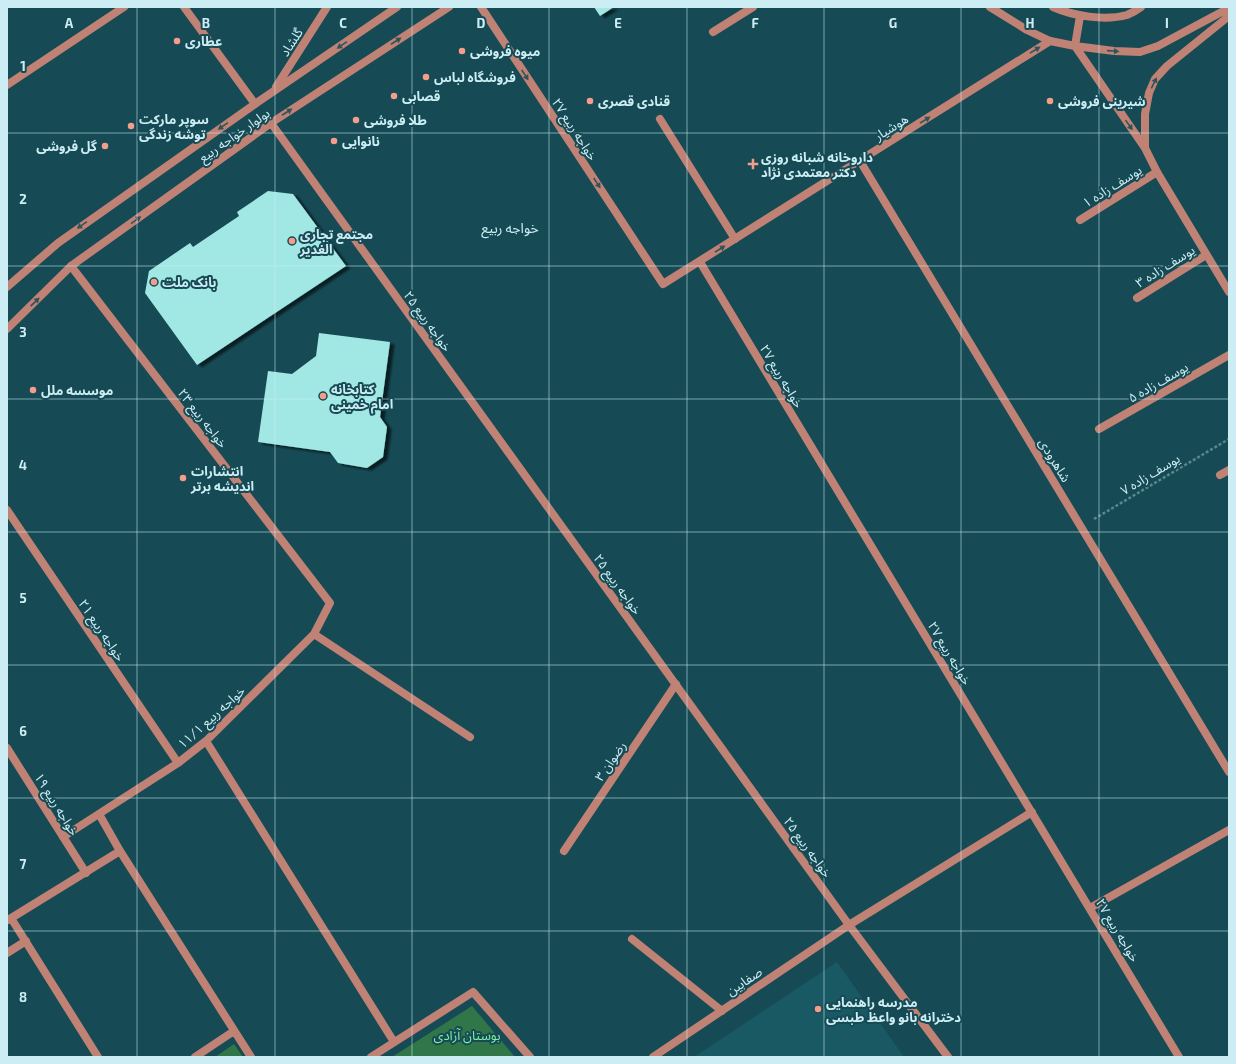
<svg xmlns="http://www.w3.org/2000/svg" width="1236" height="1064" font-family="'Exo 2','Noto Sans Arabic',sans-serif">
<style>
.built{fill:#195964}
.green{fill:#317649}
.building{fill:#a1e8e5;filter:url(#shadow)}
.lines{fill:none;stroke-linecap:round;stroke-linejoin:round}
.path{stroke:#59868f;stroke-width:2.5;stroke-dasharray:3 2;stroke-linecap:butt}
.service{stroke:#c08275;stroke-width:8}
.minor{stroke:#c08275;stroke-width:8}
.tertiary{stroke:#c08275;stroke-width:8}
.oneway{fill:#30535a}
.grid{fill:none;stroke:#cdedf4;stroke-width:1;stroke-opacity:0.55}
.poi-dot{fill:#f49d8b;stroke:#164b55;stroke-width:1.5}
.labels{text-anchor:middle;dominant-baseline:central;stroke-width:4;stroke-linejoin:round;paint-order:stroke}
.poi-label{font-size:13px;font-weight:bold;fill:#cdedf4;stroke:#164b55;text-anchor:start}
.street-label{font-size:13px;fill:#cdedf4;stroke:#164b55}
.park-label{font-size:13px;fill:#7fefa3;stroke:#164b55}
.neighbourhood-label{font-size:14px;fill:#cdedf4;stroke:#164b55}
.grid-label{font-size:13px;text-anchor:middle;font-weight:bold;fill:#cdedf4;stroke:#164b55;stroke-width:4;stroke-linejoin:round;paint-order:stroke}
</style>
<defs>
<filter id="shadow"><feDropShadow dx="4.5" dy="2.5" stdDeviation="1" flood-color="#0009"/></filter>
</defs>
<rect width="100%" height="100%" fill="#164b55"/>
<path class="built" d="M837,962L904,1057H694Z"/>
<path class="green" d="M472,1006L515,1057H392Z
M234,1044L243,1057H215Z"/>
<path class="building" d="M594,7H614L600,16Z
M268,191L293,194L346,266L197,365L145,293L149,271L190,243L193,247L239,216L237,212Z
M319,333L390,342L380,417L387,427L383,457L367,468L338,463L330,452L258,442L268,371L292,374L316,356Z"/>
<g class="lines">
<path class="path" d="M1094,519L1229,439"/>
<path class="service" d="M713,32L753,7
M660,119L735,239
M1080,220L1157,172
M1137,298L1206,255
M1220,475L1229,470"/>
<path class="minor" d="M184,7L255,104
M481,7L663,284L1050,41
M7,85L124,7
M860,161L1229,772
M700,262L1179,1057
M1099,429L1229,355
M7,510L178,763
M314,634L470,737
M206,741L394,1042
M7,748L86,873
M99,814L120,851L251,1057
M63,837L178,763L206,741L314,634L330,603L71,266
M564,851L676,684
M1090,908L1229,830
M11,918L98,1057
M8,920L120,851
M632,939L722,1011
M7,953L26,941
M195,1057L234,1031
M371,1057L473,992L530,1057
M653,1057L849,925L1032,812"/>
<path class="tertiary" d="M990,7L1027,30L1050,41L1075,46L1114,51L1140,52L1158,46L1229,8
M1053,7C1073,16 1105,21 1127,15C1132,13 1137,10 1141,7
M1080,16L1075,46L1145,148L1157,172L1229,292
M276,87L327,7
M271,123L849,925L948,1057
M1145,147V114L1149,93L1155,79L1167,66L1229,16
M7,287L58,243L255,104L397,7
M7,329L71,266L271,123L449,7"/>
</g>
<defs><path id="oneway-solid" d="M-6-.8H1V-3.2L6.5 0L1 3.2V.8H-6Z"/></defs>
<g class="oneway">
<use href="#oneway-solid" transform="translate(396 41) rotate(-33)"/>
<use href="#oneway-solid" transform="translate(342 45) rotate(146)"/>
<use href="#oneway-solid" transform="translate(1035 50) rotate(-32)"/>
<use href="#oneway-solid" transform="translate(1113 51) rotate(4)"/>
<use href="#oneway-solid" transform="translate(525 75) rotate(57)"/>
<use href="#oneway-solid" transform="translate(1154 83) rotate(-64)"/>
<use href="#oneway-solid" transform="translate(287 112) rotate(-33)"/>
<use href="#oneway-solid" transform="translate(925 120) rotate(-32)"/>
<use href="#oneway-solid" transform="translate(1129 125) rotate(55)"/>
<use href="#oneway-solid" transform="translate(223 126) rotate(145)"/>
<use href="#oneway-solid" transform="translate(597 183) rotate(57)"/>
<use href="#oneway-solid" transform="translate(136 220) rotate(-36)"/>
<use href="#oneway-solid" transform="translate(82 225) rotate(145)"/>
<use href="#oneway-solid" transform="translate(720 249) rotate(-32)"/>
<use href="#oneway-solid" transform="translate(35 302) rotate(-44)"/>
</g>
<path class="grid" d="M137,7V1057M275,7V1057M412,7V1057M549,7V1057M687,7V1057M824,7V1057M961,7V1057M1099,7V1057M7,133H1229M7,266H1229M7,399H1229M7,532H1229M7,665H1229M7,798H1229M7,931H1229"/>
<g class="poi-dot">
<circle cx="177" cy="41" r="4"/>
<circle cx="462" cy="51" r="4"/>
<circle cx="426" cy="77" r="4"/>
<circle cx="394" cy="96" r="4"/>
<circle cx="590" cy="101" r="4"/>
<circle cx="1050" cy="101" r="4"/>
<circle cx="356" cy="120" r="4"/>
<circle cx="131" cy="126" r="4"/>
<circle cx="334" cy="141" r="4"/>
<circle cx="105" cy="146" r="4"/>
<path d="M751 158h4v4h4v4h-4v4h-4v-4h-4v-4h4z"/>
<circle cx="292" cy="241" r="4"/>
<circle cx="154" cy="282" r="4"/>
<circle cx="33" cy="390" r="4"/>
<circle cx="323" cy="396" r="4"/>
<circle cx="183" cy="478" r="4"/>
<circle cx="818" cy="1009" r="4"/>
</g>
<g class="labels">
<g class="poi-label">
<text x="185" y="41">عطاری</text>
<text x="470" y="51">میوه فروشی</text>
<text x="434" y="77">فروشگاه لباس</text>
<text x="402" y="96">قصابی</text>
<text x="598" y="101">قنادی قصری</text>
<text x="1058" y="101">شیرینی فروشی</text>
<text x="139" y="119">سوپر مارکت<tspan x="139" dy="15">توشه زندگی</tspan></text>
<text x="364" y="120">طلا فروشی</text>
<text x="342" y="141">نانوایی</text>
<text x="97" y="146" text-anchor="end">گل فروشی</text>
<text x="761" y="157">داروخانه شبانه روزی<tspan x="761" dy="15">دکتر معتمدی نژاد</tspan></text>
<text x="300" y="234">مجتمع تجاری<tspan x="300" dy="15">الغدیر</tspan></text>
<text x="162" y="282">بانک ملت</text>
<text x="331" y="389">کتابخانه<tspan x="331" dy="15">امام خمینی</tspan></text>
<text x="41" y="390">موسسه ملل</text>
<text x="191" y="471">انتشارات<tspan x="191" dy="15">اندیشه برتر</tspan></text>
<text x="826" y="1002">مدرسه راهنمایی<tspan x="826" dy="15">دخترانه بانو واعظ طبسی</tspan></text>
</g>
<g class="street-label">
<text transform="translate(291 42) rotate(-57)">گلشاد</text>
<text transform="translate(891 127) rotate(-32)">هوشیار</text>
<text transform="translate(575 129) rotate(57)">خواجه ربیع ۲۷</text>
<text transform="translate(234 135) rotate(-35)">بولوار خواجه ربیع</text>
<text transform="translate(1112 186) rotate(-32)">یوسف زاده ۱</text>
<text transform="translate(1165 266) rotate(-32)">یوسف زاده ۳</text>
<text transform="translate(428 321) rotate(54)">خواجه ربیع ۲۵</text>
<text transform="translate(782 376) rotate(59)">خواجه ربیع ۲۷</text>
<text transform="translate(1158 382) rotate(-30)">یوسف زاده ۵</text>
<text transform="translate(203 418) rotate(52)">خواجه ربیع ۲۳</text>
<text transform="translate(1055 460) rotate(59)">شاهرودی</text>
<text transform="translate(1150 474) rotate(-31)">یوسف زاده ۷</text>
<text transform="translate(618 584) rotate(54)">خواجه ربیع ۲۵</text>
<text transform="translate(102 630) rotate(56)">خواجه ربیع ۲۱</text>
<text transform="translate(950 653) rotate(59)">خواجه ربیع ۲۷</text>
<text transform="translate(211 717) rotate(-42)">خواجه ربیع ۱۱/۱</text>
<text transform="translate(610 761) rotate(-56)">رضوان ۳</text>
<text transform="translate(57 804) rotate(58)">خواجه ربیع ۱۹</text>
<text transform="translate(808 847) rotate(54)">خواجه ربیع ۲۵</text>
<text transform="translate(1118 930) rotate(59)">خواجه ربیع ۲۷</text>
<text transform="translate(744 981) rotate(-34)">صفابین</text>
</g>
<g class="park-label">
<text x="467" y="1035">بوستان آزادی</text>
</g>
<g class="neighbourhood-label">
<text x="510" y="227">خواجه ربیع</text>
</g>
</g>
<g class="grid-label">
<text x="69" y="28">A</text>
<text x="206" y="28">B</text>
<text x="343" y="28">C</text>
<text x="481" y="28">D</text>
<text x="618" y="28">E</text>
<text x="755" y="28">F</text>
<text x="893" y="28">G</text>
<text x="1030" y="28">H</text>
<text x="1167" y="28">I</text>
<text x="23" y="71">1</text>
<text x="23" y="204">2</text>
<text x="23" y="337">3</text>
<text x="23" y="470">4</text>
<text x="23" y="603">5</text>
<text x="23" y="736">6</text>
<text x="23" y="869">7</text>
<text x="23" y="1002">8</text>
</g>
<rect width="1236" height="1064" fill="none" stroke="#cdedf4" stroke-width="16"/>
</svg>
